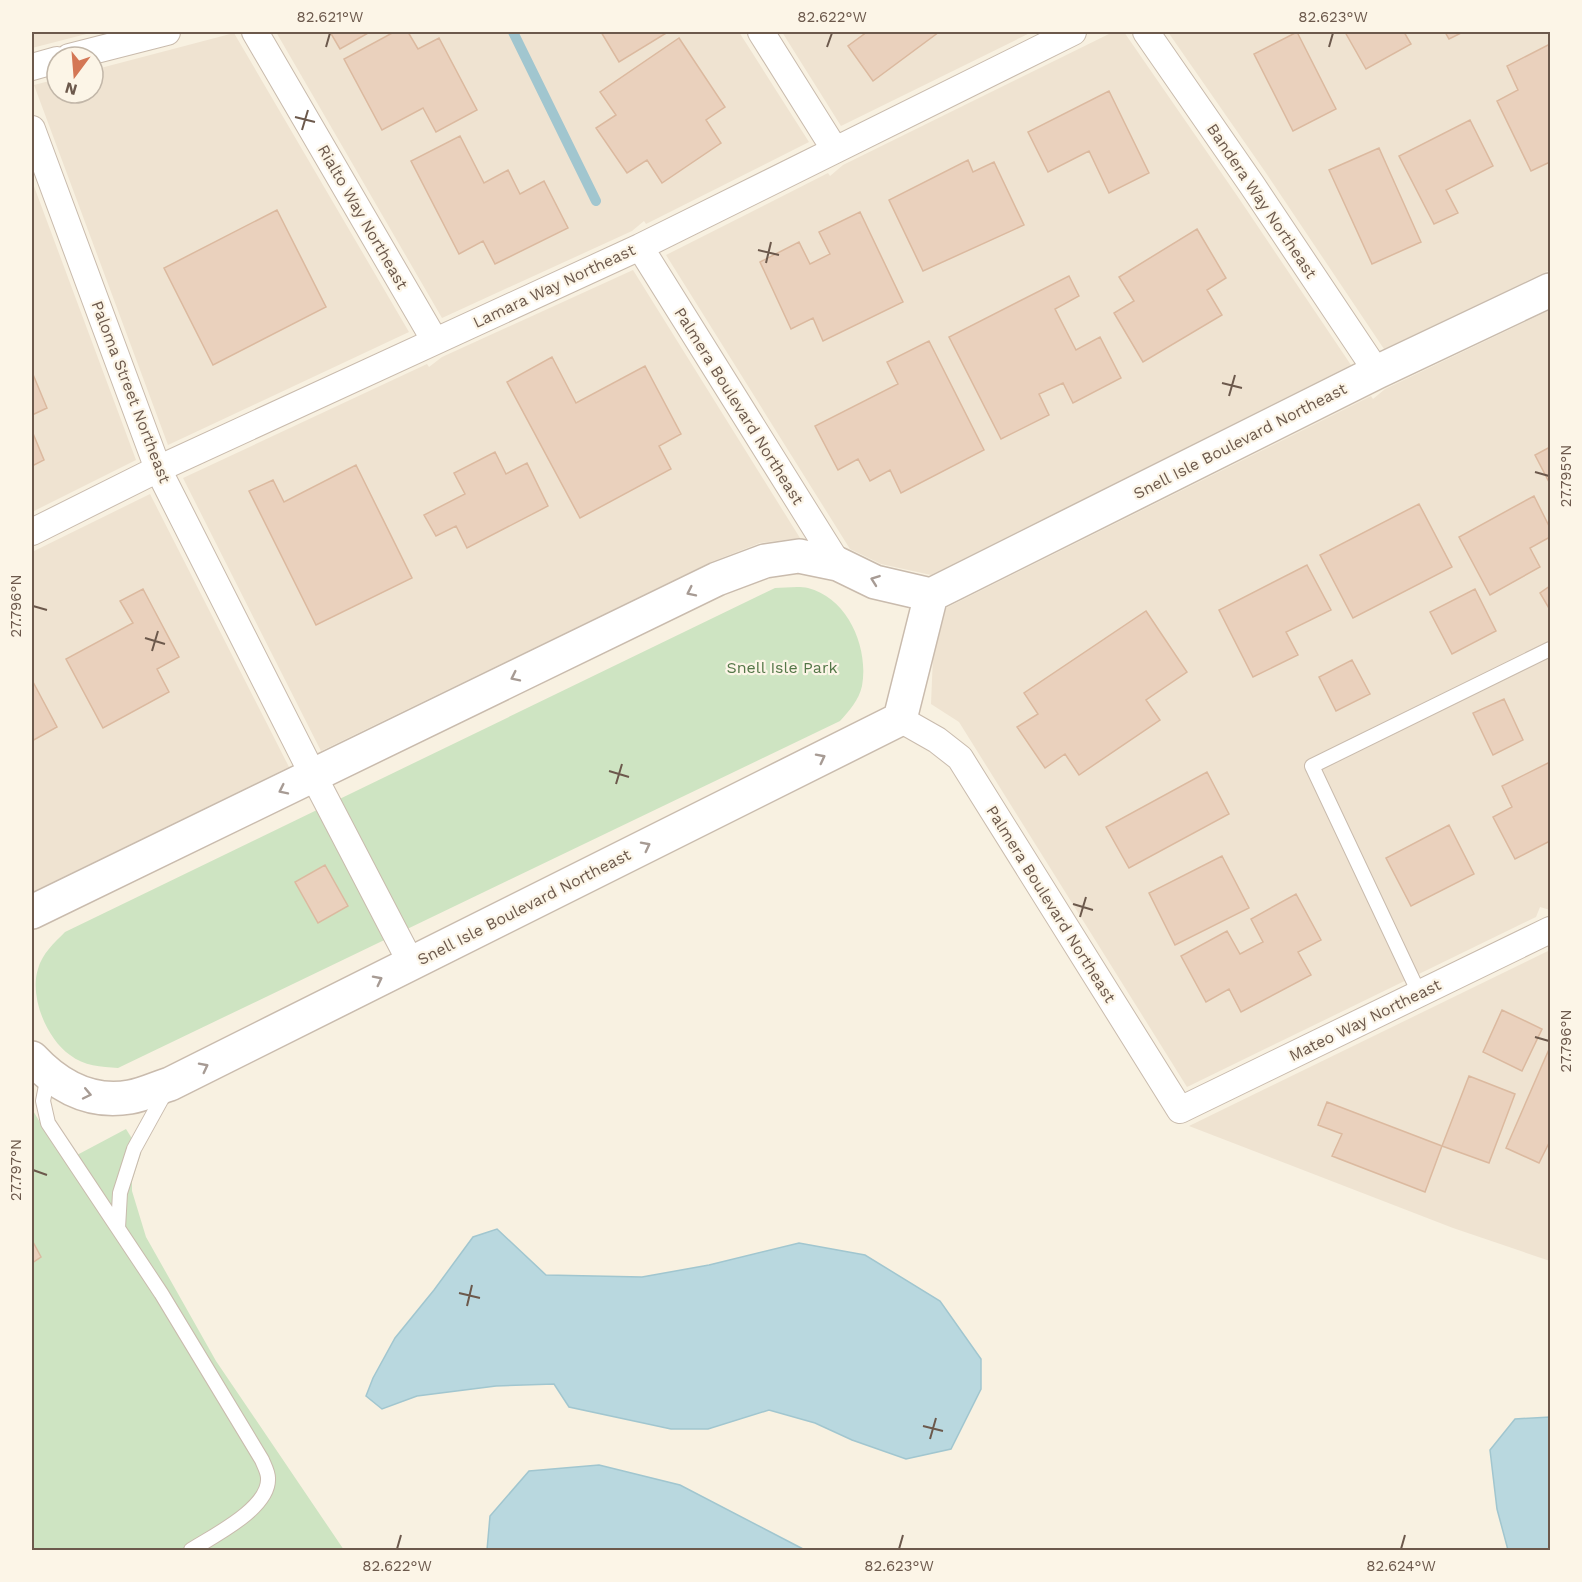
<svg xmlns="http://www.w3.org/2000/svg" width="1582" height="1582" font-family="'Work Sans',sans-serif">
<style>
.residential{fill:#efe3d1}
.green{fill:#cee4c2}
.water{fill:#b9d8df;stroke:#a1c6cf;stroke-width:1.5}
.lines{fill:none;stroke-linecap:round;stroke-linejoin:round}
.stream{stroke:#a1c6cf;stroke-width:10}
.building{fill:#ead1bd;stroke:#dbb99f;stroke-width:1.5}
.service-casing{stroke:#c9bbad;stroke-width:16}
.minor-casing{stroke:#c9bbad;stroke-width:28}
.tertiary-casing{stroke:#c9bbad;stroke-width:36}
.service{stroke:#fff;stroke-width:14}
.minor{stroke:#fff;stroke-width:26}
.tertiary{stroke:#fff;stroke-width:33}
.oneway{stroke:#a79b94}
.ticks{fill:none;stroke:#6c594c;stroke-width:2}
.labels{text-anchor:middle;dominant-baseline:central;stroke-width:4.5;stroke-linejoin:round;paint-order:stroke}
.street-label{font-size:16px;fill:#6c594c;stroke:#fcf5e7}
.park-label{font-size:16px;fill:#547748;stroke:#fcf5e7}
.neatline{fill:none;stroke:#6c594c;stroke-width:2}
.ticks-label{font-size:15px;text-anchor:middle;fill:#6c594c}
</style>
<rect width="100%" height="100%" fill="#f8f1e1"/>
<path class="residential" d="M32,32H94L32,48Z
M276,32H739L809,142L646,224L644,221L632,231L442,318Z
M782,32H1032L841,126Z
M1113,32H1124L1238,197L1351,365L931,575L881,564L850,549L666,255L828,173L830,176L843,165Z
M1168,32H1550V270L1384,349L1266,173Z
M234,33L409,332L168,445L34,85L57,79V93H93V70Z
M32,181L136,460L32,512Z
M633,270L800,538L760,543L711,562L321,751L183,478L427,364L429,367L442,357Z
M1550,310V910L1540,907L1536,917L1187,1087L959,722L931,704L933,656L946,608L1371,396L1373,399L1385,389Z
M150,494L289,767L32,892V552Z
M1548,951L1550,952V1261L1453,1228L1189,1126Z"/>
<path class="green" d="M775,588C785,588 798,586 808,588C848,598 869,648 862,686C859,700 849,711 840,721L118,1068C101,1067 84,1066 70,1055C47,1039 29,997 38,969C42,954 54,943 65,932Z
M32,1109L56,1149L77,1155L126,1129L141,1153L132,1181V1191L146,1237L216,1361L344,1550H32Z"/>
<path class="water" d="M497,1229L546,1275L642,1277L709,1265L799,1243L865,1255L940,1301L981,1359V1389L951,1449L906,1459L852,1440L815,1423L769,1410L708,1429H671L569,1407L554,1384L496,1386L417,1396L382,1409L366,1396L373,1378L395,1338L434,1290L473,1237Z
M1550,1417V1550H1508L1497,1509L1490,1450L1515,1419Z
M599,1465L680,1485L805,1550H487L490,1516L529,1471Z"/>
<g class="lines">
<path class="stream" d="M513,32L596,201"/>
</g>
<path class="building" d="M330,32H370L340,49Z
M394,32H408L418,49L439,38L477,110L436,132L423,108L382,130L344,59Z
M601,32H668L619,62Z
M867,32H939L873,81L848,46Z
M1297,32L1336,109L1293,131L1254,54Z
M1345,32H1404L1411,44L1366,69Z
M1445,32H1463L1449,39Z
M679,38L725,107L706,120L721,143L662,183L647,160L627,173L596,128L616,115L600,92Z
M1550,44V162L1531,171L1497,101L1518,90L1507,66Z
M1109,91L1149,173L1109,193L1089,151L1048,172L1028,132Z
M1470,120L1493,166L1446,190L1458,213L1434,224L1399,156Z
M460,136L484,183L508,170L520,194L544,181L568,228L495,264L483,241L459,254L411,161Z
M1379,148L1421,242L1372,264L1329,170Z
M968,160L973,172L994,162L1024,225L923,271L889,200Z
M277,210L326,307L213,365L164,268Z
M860,212L903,302L823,341L813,318L791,329L760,262L799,242L810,264L830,254L819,232Z
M1197,229L1226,278L1207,290L1222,315L1143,362L1114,313L1134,301L1119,277Z
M1069,276L1079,296L1055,309L1076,350L1100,337L1121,378L1073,403L1063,383L1039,394L1049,415L1001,439L949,337Z
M929,341L984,450L901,493L890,470L870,481L858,459L838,470L815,426L898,384L887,362Z
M552,357L576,403L645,366L681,434L659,446L671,469L580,518L507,382Z
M32,372L47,408L32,415Z
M32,431L44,460L32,466Z
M1550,447V484L1535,455Z
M495,452L506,474L527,463L548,506L467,548L456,526L436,536L424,515L465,494L454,473Z
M356,465L412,578L316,625L249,491L273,480L284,502Z
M1534,496L1550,528V537L1530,548L1540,567L1490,595L1459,537Z
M1419,504L1452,567L1353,618L1320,555Z
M1307,565L1331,610L1286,632L1298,655L1253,677L1219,610Z
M1550,586V610L1540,593Z
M143,589L179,657L157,669L169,692L103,728L66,659L133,623L120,601Z
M1475,589L1496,631L1452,654L1430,612Z
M1146,611L1187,672L1146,700L1160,720L1079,775L1065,754L1045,768L1017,727L1038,714L1024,693Z
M1352,660L1370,694L1336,711L1319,677Z
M32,680L57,727L32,741Z
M1504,699L1523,740L1493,755L1473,713Z
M1550,762V841L1515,859L1493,817L1512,807L1502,786Z
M1207,772L1229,814L1129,868L1106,827Z
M1449,825L1474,874L1411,906L1386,858Z
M1222,856L1249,908L1175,945L1149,893Z
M325,865L348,906L318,923L295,882Z
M1296,894L1321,940L1298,952L1311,975L1241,1012L1229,989L1206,1002L1181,956L1227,931L1240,954L1263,942L1251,919Z
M1502,1010L1542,1029L1522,1071L1483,1052Z
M1550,1047V1141L1539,1163L1506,1148Z
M1469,1076L1515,1094L1489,1163L1442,1146Z
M1327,1102L1442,1146L1425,1192L1332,1156L1342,1134L1318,1125Z
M32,1240L41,1257L32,1263Z"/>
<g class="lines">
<g class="service-casing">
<path id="service" d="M1419,993L1312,766L1550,649
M48,1075L43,1101L48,1123L161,1293L262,1460C264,1465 268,1472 268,1478C270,1508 213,1536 191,1550
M118,1228L120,1193L134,1149L166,1091"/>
</g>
<g class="minor-casing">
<path id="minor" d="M255,32L435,341
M761,32L835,150
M1146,32L1252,185L1377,372
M69,57L167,32
M32,67L57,60
M32,129L158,469L313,775L411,963
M640,247L838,564
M32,532L158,469L640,247L1073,32
M900,719L937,740L960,758L1180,1110L1550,930"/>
</g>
<g class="tertiary-casing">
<path id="tertiary" d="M32,912L717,579L765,561L799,556L838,564L875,582L931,595L1377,372L1550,290
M32,1058C58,1086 90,1104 130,1097C143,1095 157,1088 170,1084L900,719L931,595"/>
</g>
<use href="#service" class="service"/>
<use href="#minor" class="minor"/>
<use href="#tertiary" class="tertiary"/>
</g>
<defs><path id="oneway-chevron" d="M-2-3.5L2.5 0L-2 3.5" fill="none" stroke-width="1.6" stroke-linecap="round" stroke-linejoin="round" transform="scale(1.5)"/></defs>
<g class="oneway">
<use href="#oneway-chevron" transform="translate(875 580) rotate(-160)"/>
<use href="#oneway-chevron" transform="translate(691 592) rotate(154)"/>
<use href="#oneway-chevron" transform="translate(515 677) rotate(154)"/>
<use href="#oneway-chevron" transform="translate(821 758) rotate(-27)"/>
<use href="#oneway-chevron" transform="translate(283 790) rotate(154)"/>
<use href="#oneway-chevron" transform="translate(646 846) rotate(-27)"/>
<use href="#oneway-chevron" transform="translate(378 980) rotate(-27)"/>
<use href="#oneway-chevron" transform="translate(204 1067) rotate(-27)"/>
<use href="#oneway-chevron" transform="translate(87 1094) rotate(12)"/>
</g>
<path class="ticks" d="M326,47L330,33M827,47L832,33M1329,47L1333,33M295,117L315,122M302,130L308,110M758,250L779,255M766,263L771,242M1222,383L1242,388M1229,396L1235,375M1535,472L1549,476M33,606L47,610M145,638L165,644M152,651L158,631M609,771L629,777M616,784L622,764M1073,904L1093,910M1080,917L1086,897M1535,1037L1549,1041M33,1170L47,1175M459,1293L480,1298M467,1306L472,1285M923,1426L943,1431M930,1439L936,1418M397,1549L401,1535M899,1549L903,1535M1401,1549L1405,1535"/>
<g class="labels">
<g class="street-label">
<text transform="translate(1262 201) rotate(56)">Bandera Way Northeast</text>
<text transform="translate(363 217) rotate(60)">Rialto Way Northeast</text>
<text transform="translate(554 286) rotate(-25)">Lamara Way Northeast</text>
<text transform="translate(131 392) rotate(69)">Paloma Street Northeast</text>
<text transform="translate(739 406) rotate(58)">Palmera Boulevard Northeast</text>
<text transform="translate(1240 441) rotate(-27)">Snell Isle Boulevard Northeast</text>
<text transform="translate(1051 904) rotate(58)">Palmera Boulevard Northeast</text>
<text transform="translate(524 907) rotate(-27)">Snell Isle Boulevard Northeast</text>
<text transform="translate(1365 1020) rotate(-26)">Mateo Way Northeast</text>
</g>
<g class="park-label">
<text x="782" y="667">Snell Isle Park</text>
</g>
</g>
<rect width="1582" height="1582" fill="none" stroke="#fcf5e7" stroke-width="66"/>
<g transform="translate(75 75) rotate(196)"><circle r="28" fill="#fcf5e7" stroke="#c2b7a9" stroke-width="1.5"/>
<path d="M0-4.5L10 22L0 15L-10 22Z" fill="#d47755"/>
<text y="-9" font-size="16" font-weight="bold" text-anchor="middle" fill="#6c594c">N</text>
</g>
<rect x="33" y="33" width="1516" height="1516" class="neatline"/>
<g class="ticks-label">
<text x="330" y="22">82.621°W</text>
<text x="832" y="22">82.622°W</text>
<text x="1333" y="22">82.623°W</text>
<text transform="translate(1566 476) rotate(-90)" y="5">27.795°N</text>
<text transform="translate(16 606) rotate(-90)" y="5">27.796°N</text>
<text transform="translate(1566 1041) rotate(-90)" y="5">27.796°N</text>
<text transform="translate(16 1170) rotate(-90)" y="5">27.797°N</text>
<text x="397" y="1571">82.622°W</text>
<text x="899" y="1571">82.623°W</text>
<text x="1401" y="1571">82.624°W</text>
</g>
</svg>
